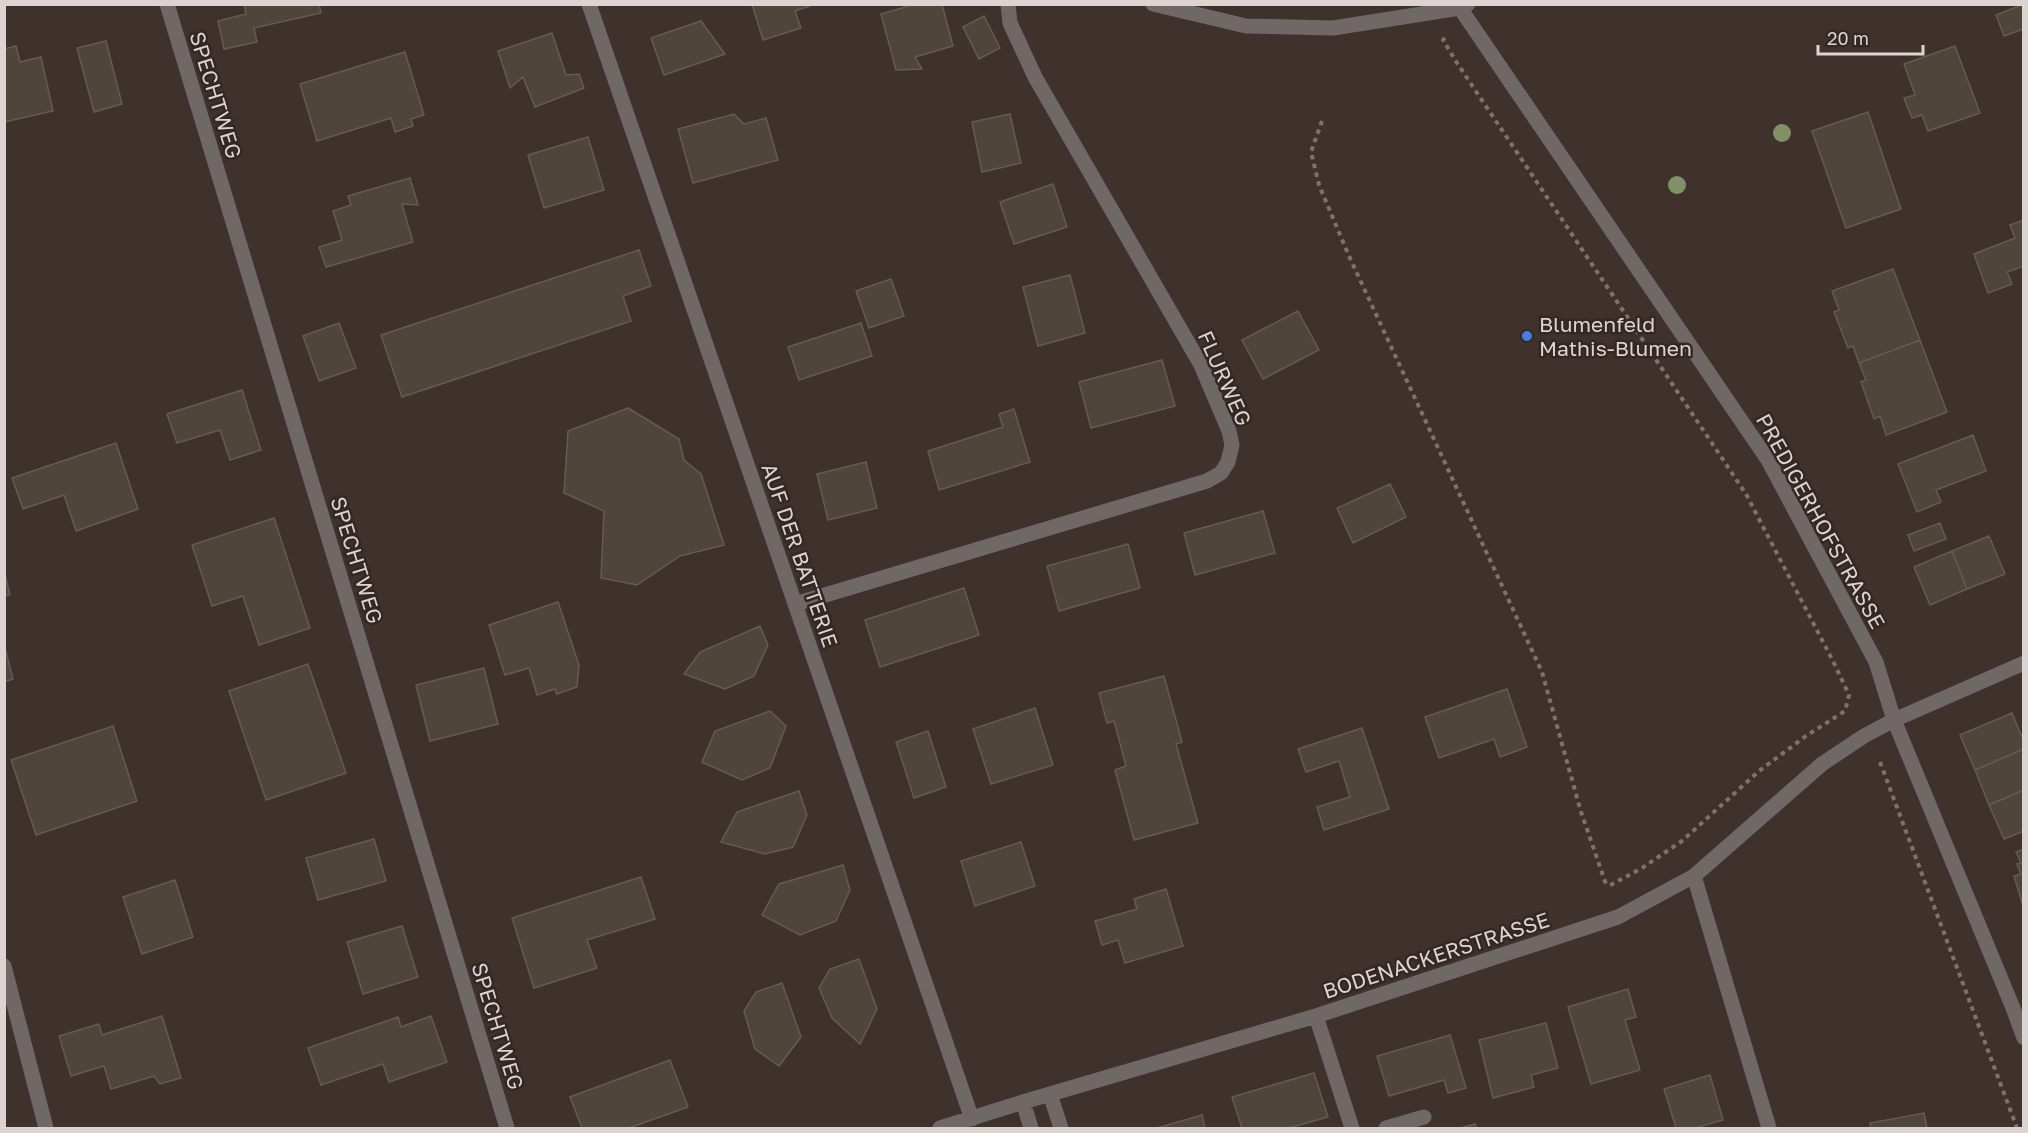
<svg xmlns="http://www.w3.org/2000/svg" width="2028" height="1133" font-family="'Golos Text',sans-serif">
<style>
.building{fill:#4f463b;stroke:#655b50;stroke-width:1.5}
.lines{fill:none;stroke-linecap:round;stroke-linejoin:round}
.path{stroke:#7e726d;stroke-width:4;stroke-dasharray:4.5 4.5;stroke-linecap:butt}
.minor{stroke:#706867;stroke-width:15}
.tree{fill:#819066}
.shop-dot{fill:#3f7fe0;stroke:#342822;stroke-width:2}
.labels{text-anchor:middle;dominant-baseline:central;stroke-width:5;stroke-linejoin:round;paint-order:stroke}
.street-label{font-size:21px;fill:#ddd4d1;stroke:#342822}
.poi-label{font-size:21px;fill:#ddd4d1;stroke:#342822;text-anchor:start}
</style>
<rect width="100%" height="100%" fill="#3f322c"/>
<path class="building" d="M244,4H319L321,13L254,28L257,42L224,49L218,21L246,14Z
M752,4H815L795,11L801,28L763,40Z
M916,4H942L953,46L915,57L922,69L896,70L881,14Z
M2024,4V29L2004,36L1996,15Z
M984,16L1000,48L979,59L963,27Z
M701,21L725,54L664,75L651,38Z
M552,33L566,75L579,74L584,88L535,107L523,77L510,88L498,51Z
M106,41L122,104L94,112L77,48Z
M16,46L20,62L41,57L53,111L4,122V49Z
M1955,46L1980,113L1928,131L1922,115L1912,118L1904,98L1915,95L1904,64Z
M405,52L424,115L411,119L413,126L395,132L391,118L317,141L300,84Z
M1868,112L1901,209L1846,228L1812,131Z
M734,114L744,124L766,118L778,160L693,183L678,129Z
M1010,114L1021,163L982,172L972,122Z
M588,137L604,190L544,208L528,155Z
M410,178L418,205L402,204L413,242L326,267L319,247L342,240L333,211L351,205L348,196Z
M1053,184L1067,227L1014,244L1000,202Z
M2024,220V266L2007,272L2012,284L1988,293L1974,254L2015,238L2010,225Z
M639,250L651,286L623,296L631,321L402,397L381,335Z
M1893,269L1920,340L1859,363L1853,346L1848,348L1834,312L1839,310L1832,291Z
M1070,275L1085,333L1038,346L1023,287Z
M891,279L904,316L869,328L856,291Z
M1298,311L1319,350L1263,379L1242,340Z
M339,323L356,368L319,381L303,336Z
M861,323L872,356L799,380L788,347Z
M1920,340L1947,412L1886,435L1880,416L1874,419L1861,382L1866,380L1859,363Z
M1162,360L1175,406L1091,428L1079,382Z
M242,390L261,450L230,460L220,430L177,443L167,414Z
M628,408L679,439L684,460L701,474L724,545L680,556L637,585L601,578L604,511L564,493L568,431Z
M1014,409L1030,462L939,490L928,451L1003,427L999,414Z
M1973,435L1986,471L1936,490L1941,502L1917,512L1898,464Z
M116,443L138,509L76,531L64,495L23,509L12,478Z
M866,462L877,508L828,520L817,474Z
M1390,484L1406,517L1353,543L1337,508Z
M1263,511L1275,553L1195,575L1184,533Z
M274,518L310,628L259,645L243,596L212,606L192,545Z
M1940,523L1946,539L1914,551L1908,535Z
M1989,536L2005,574L1967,589L1952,551Z
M1128,544L1140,588L1059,611L1047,566Z
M1952,551L1967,589L1930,605L1914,567Z
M4,571L10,595L4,596Z
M964,588L979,635L880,667L865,620Z
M558,602L579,665L577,687L557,694L555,689L537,695L529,668L505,675L489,625Z
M760,626L768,645L754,676L725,689L684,674L700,652Z
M4,644L13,679L4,682Z
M308,664L346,773L266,800L229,691Z
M484,668L498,724L430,741L416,685Z
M1164,676L1182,742L1176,744L1198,823L1134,840L1115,770L1126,766L1114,721L1107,723L1099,693Z
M1507,689L1527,747L1500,757L1494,739L1439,758L1425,717Z
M1035,708L1053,765L991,784L973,729Z
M770,711L786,726L770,768L742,780L702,762L715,731Z
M2012,713L2024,742V749L1975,770L1960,735Z
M113,726L137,801L36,835L11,760Z
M1362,728L1389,809L1324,830L1317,807L1350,797L1339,761L1306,772L1298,749Z
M928,731L946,787L914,798L896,742Z
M2024,749V790L1989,805L1975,770Z
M2024,790V831L2004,839L1989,805Z
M799,791L807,815L793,847L765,854L721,842L737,812Z
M374,839L386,881L318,900L306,858Z
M1021,842L1035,886L975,906L961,861Z
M2024,849V909L2014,876L2021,874L2017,864L2021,863L2016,852Z
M843,865L850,890L836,921L800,935L762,915L779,884Z
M641,877L655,919L587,940L597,968L534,988L512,918Z
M175,880L193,937L142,954L123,897Z
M1166,889L1183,946L1125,963L1118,940L1102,945L1095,921L1137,909L1134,899Z
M402,926L418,977L363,994L347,942Z
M859,959L877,1009L860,1044L832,1018L819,988L830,969Z
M782,983L801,1037L779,1066L755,1049L744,1011L756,992Z
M1628,989L1636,1017L1625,1020L1640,1070L1591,1084L1568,1007Z
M162,1016L181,1078L160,1084L154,1076L111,1089L104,1066L71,1076L59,1036L99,1024L102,1035Z
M431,1016L447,1062L389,1082L383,1064L321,1085L308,1048L398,1017L401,1027Z
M1546,1023L1558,1068L1531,1075L1534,1087L1493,1098L1479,1040Z
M1450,1035L1466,1088L1448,1093L1444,1080L1389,1096L1377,1056Z
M670,1060L688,1107L629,1128H582L570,1097Z
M1314,1073L1328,1117L1289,1128H1242L1232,1097Z
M1710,1075L1723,1120L1695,1128H1676L1664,1089Z
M1924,1113L1927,1128H1871L1870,1123Z
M1202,1115L1205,1128H1157Z
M1475,1124L1477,1128H1460Z"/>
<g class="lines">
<path class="path" d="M1445,38L1443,40L1457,63L1746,494L1834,663L1849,695L1845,711L1806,736L1759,771L1682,841L1642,868L1607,887
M1322,121L1311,152L1319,185L1349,256L1542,672L1581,812L1607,887
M1880,762L2017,1128"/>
<path class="minor" d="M167,4L507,1128
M589,4L972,1119
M1153,4L1246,26L1333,28L1460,8L1468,4
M1460,8L1768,460L1876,662L1894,720L2013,1008L2024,1038
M795,604L1207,481L1221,473L1228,462L1232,445L1229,431L1201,365L1035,77L1010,23L1008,4
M1694,876L1769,1128
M4,966L46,1128
M1316,1016L1352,1128
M1050,1094L1061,1128
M1023,1102L1031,1128
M940,1128L1023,1102L1316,1016L1618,917L1694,876L1822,764L1864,736L1894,720L2024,663
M1386,1128L1424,1117"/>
</g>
<g class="tree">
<circle cx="1782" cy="133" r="9"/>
<circle cx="1677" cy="185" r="9"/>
</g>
<circle class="shop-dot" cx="1527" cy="336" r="6"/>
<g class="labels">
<g class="street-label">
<text transform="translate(216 95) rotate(73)">SPECHTWEG</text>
<text transform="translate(1225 378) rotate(66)">FLURWEG</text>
<text transform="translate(1821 521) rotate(61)">PREDIGERHOFSTRASSE</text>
<text transform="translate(800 555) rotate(71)">AUF DER BATTERIE</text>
<text transform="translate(357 560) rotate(73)">SPECHTWEG</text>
<text transform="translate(1436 955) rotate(-18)">BODENACKERSTRASSE</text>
<text transform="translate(498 1026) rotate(73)">SPECHTWEG</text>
</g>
<g class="poi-label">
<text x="1539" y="324">Blumenfeld<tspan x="1539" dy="24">Mathis-Blumen</tspan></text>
</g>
</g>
<rect width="2028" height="1133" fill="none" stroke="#ddd4d1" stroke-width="12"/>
<path d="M1818 45v9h105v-9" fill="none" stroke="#ddd4d1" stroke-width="3"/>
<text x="1827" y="45" font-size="18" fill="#ddd4d1" stroke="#342822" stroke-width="4.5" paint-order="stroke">20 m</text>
</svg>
